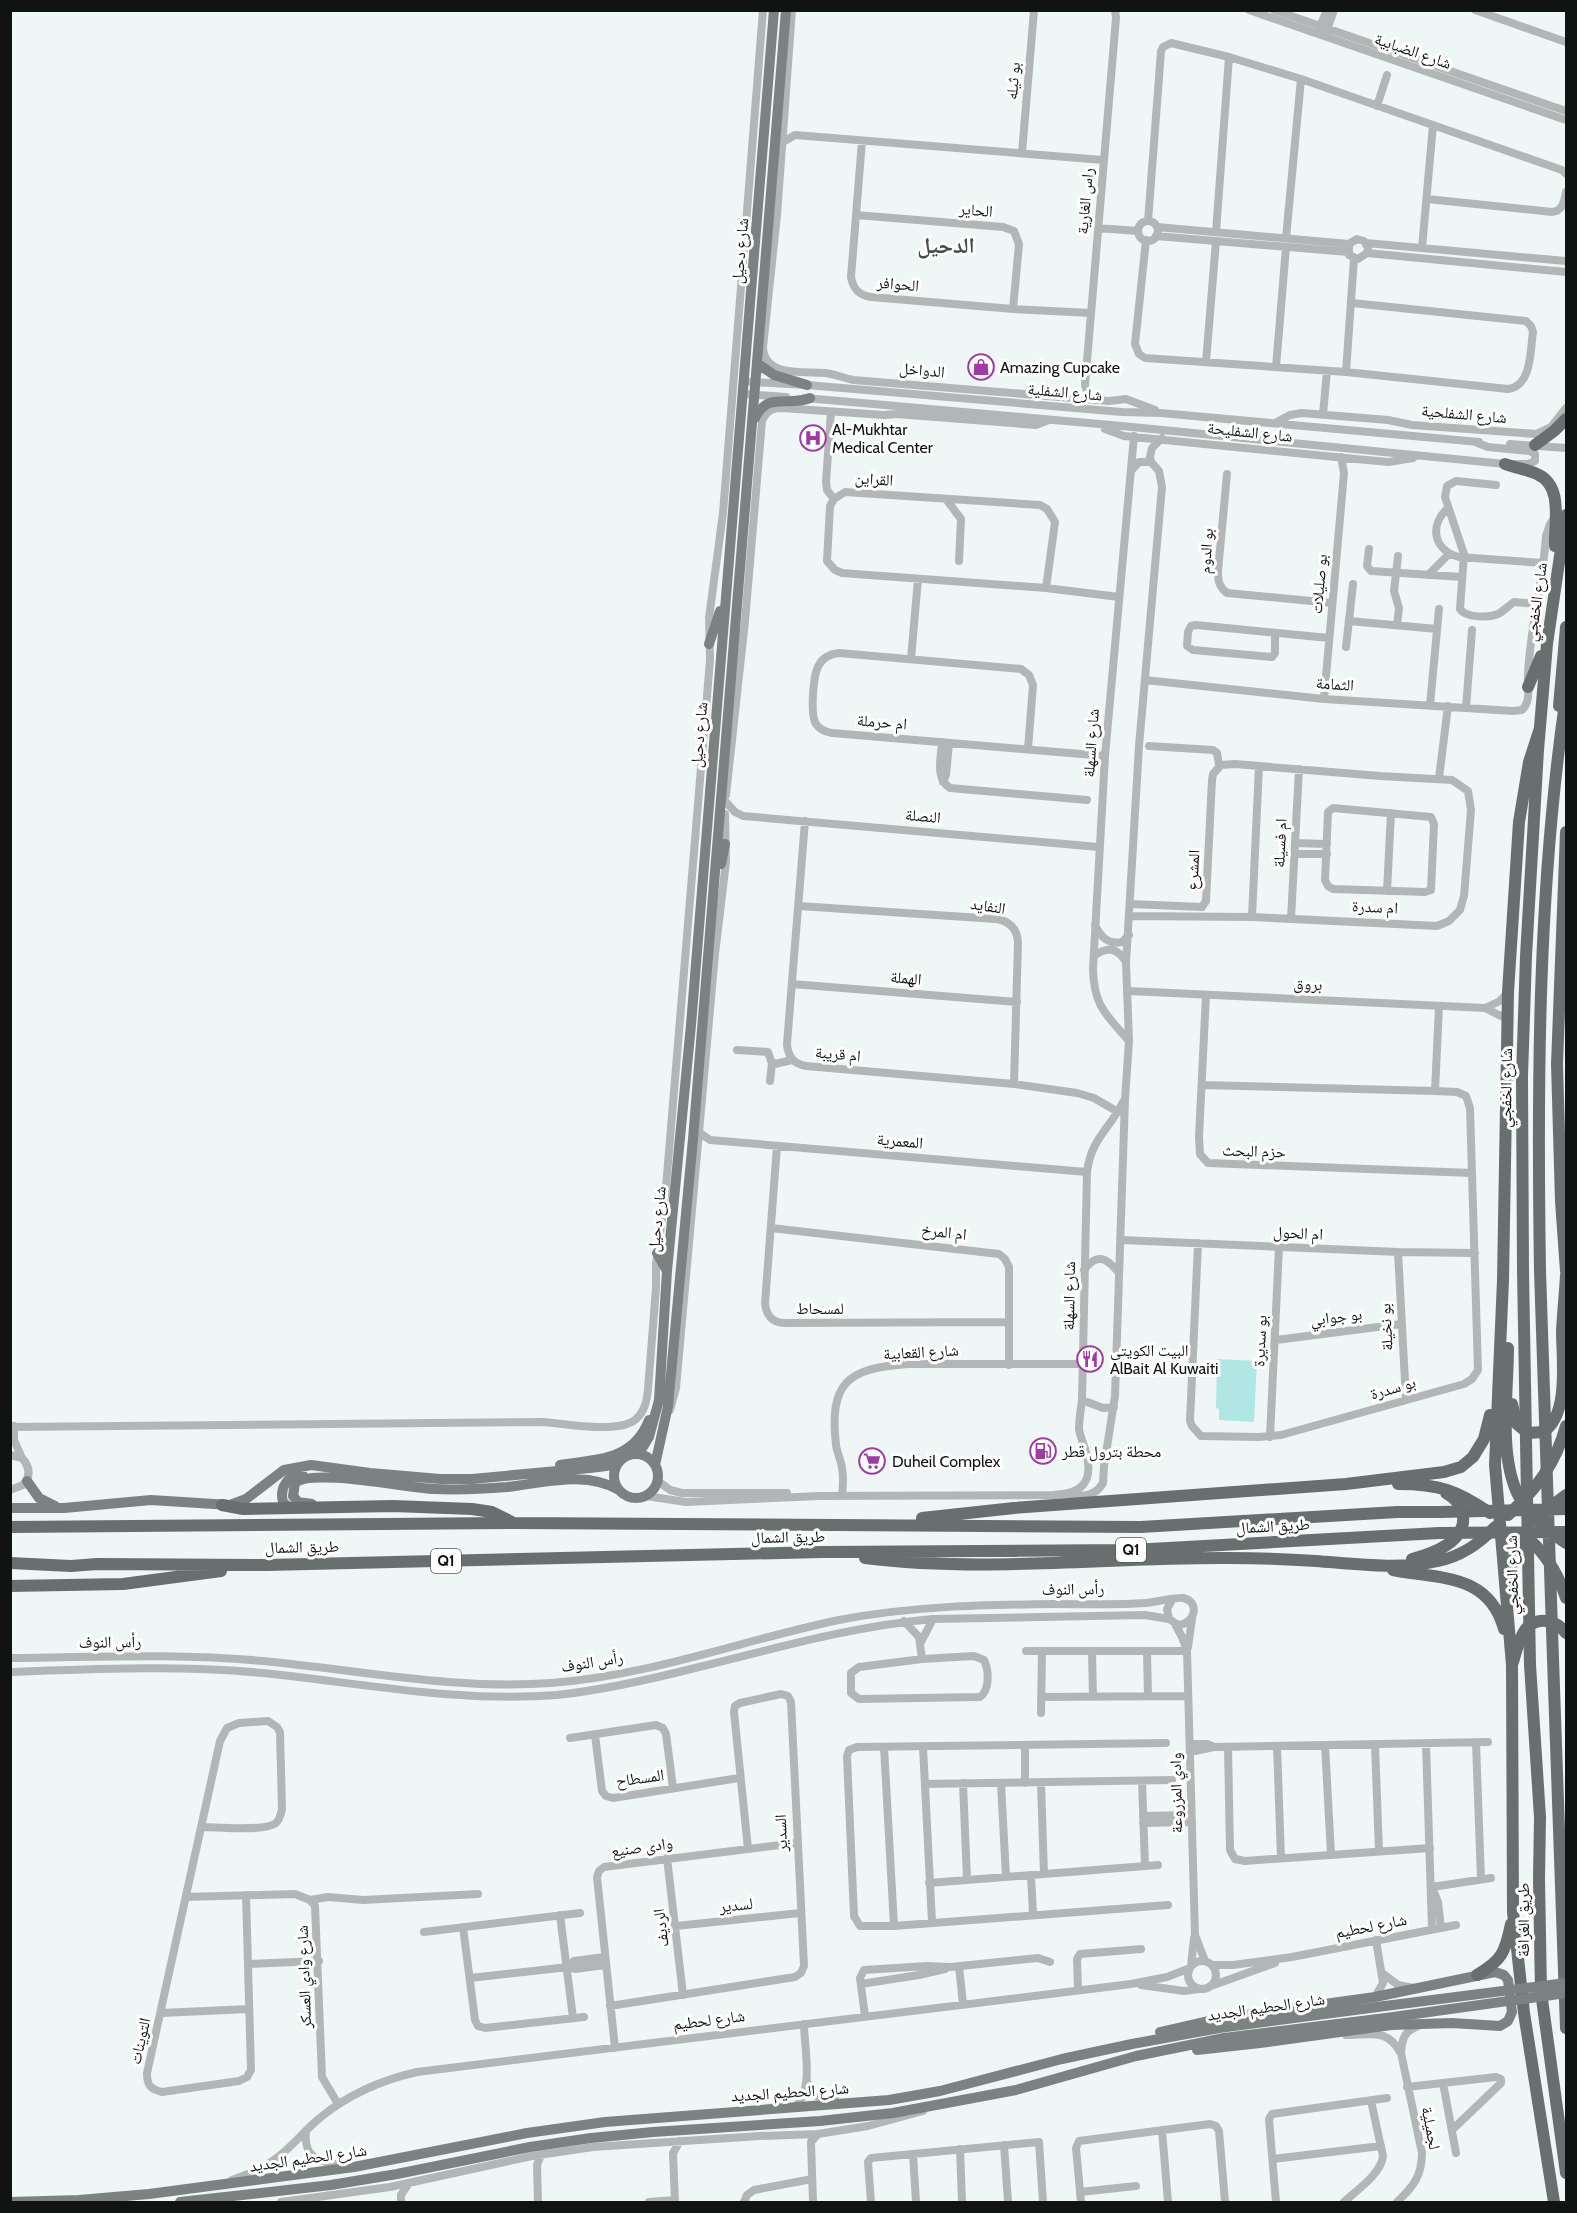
<svg xmlns="http://www.w3.org/2000/svg" width="1577" height="2213" font-family="Cabin,'Noto Naskh Arabic',sans-serif">
<style>
.green{fill:#b0e6e3}
.lines{fill:none;stroke-linecap:round;stroke-linejoin:round}
.minor{stroke:#b3b6b6;stroke-width:8}
.major{stroke:#7c8282;stroke-width:10}
.highway{stroke:#696f6f;stroke-width:12}
.major-bridge{stroke:#7c8282;stroke-width:10}
.highway-bridge{stroke:#696f6f;stroke-width:12}
.labels{text-anchor:middle;dominant-baseline:central;stroke-width:6;stroke-linejoin:round;paint-order:stroke}
.shield{fill:#fff;stroke:#585a5a;stroke-width:1.5}
.shield-label{font-size:15px;font-weight:bold;fill:#111313}
.street-label{font-size:16px;fill:#111313;stroke:#fff}
.poi-label{font-size:16px;fill:#111313;stroke:#fff;text-anchor:start}
.district-label{font-size:22px;font-weight:bold;fill:#474d4d;stroke:#fff}
</style>
<rect width="100%" height="100%" fill="#eff7f6"/>
<path class="green" d="M1217,1359L1257,1361L1254,1422L1219,1420V1409L1216,1408Z"/>
<g class="lines">
<path class="minor" d="M792,10L777,215L763,347C764,378 804,371 825,373C835,374 843,378 853,380L1109,401L1126,399L1155,410
M1249,10L1566,120
M1274,10L1566,111
M1475,10L1566,42
M1319,29L1327,10
M1326,33L1334,10
M1377,106L1387,75
M862,141L851,277C853,289 859,295 871,297L1013,309L1091,313
M783,142L795,135L1103,160
M1022,153L1034,10
M1427,199L1552,212C1563,211 1564,202 1566,192
M856,215L1003,227L1014,231L1019,244L1013,309
M1148,221L1161,51L1163,47L1171,43L1229,57L1301,79L1562,170L1566,174
M1138 231a10 10 0 1 1 20 0a10 10 0 1 1-20 0Z
M1157,227L1349,244
M1098,228L1138,231
M1216,232L1229,57
M1156,236L1348,252
M1286,238L1301,79
M1146,240L1135,344L1139,354L1145,358L1346,372L1508,389C1532,386 1530,351 1533,332L1531,326L1526,321L1352,303
M1366,243L1566,261
M1422,248L1433,125
M1367,253L1368,248L1364,241L1357,239L1349,244V255L1358,259L1367,253L1566,272
M1206,362L1216,241
M1276,367L1286,247
M1346,372L1354,258
M751,382L807,385L1122,412L1161,413L1479,442
M743,394L786,397
M805,398L1122,426L1505,464H1528L1535,461V454L1530,451L1488,447L1475,442
M1095,400L1088,394L1085,385L1116,18L1115,10
M831,412L826,482L827,490L834,499
M1323,414L1327,371
M1275,423L1290,415L1302,413L1388,420L1412,425L1536,434L1551,427L1566,408
M1105,429L1124,436L1356,459L1389,462L1413,458
M1510,444L1566,448
M1131,471L1139,462H1151
M1227,474L1218,571C1218,581 1219,587 1227,593L1332,603
M1496,485L1456,481L1447,486L1445,497L1464,554L1460,609C1466,618 1488,618 1498,614C1504,611 1508,606 1514,602L1537,604
M946,499L961,519L959,561
M1448,508C1429,525 1433,550 1459,557L1543,563
M1369,549L1367,566L1371,571L1462,577
M1428,575L1449,554
M1046,588L1055,522L1047,509L1040,505L845,492L834,499L830,506L827,561L835,570L842,573L1046,588L1119,597
M1349,621L1437,629
M1397,625L1399,608L1394,591L1398,556
M1275,633V653L1272,657L1193,650L1187,646L1188,632L1191,626L1196,625L1329,638
M1346,647L1353,584
M911,659L918,579
M1145,680L1324,699L1513,711L1522,710C1532,700 1527,686 1528,674C1530,628 1543,583 1546,536L1550,524L1555,517
M1324,699L1344,473L1341,457
M1430,705L1439,609
M1466,708L1472,630
M942,742C941,758 935,779 950,788L1087,800
M1149,746L1213,750L1217,753L1219,765H1221
M1028,749L1033,685L1029,675L1021,669L839,653C830,654 823,657 819,665C813,674 810,715 816,724C820,730 826,732 832,733C923,741 1014,748 1105,756
M1439,778L1448,706
M943,782L946,775L949,743
M726,795L745,621L762,421C766,411 772,408 782,408L884,415L897,414L1036,425L1049,420
M726,802L735,812L743,816L1099,847
M1333,808L1431,817L1434,824L1431,890L1425,892L1333,889L1328,886L1325,880L1328,812Z
M805,821L787,1044C788,1057 794,1064 806,1066L1014,1084L1077,1093L1094,1098L1118,1112
M1295,843L1327,844
M1295,854H1327
M1387,891L1391,813
M1130,904L1202,907
M799,906L996,919C1010,921 1017,929 1018,942L1014,1084
M1202,907L1206,901L1212,780L1213,774L1221,765
M1129,916L1252,917L1437,926L1449,921L1460,910L1464,896L1471,810L1468,791L1452,780L1380,776L1235,764L1221,765
M1252,917L1259,766
M1291,919L1299,769
M1095,925C1101,937 1108,945 1122,942L1129,935
M1094,956C1107,946 1118,948 1126,962
M792,984L1017,1002
M1566,989V996
M1129,991L1485,1008L1507,1019
M1206,995L1199,1137L1200,1154L1208,1163L1472,1173
M1485,1008L1500,1001L1508,992
M1129,1041C1106,1014 1094,1007 1093,969L1105,756L1134,436
M737,1050L768,1052L771,1061L775,1064L792,1060
M770,1081L772,1063
M1435,1091L1439,1006
M700,1133L710,1140L1087,1172
M777,1146L765,1303C766,1315 772,1323 785,1323L1009,1322
M771,1228L999,1254L1005,1259L1009,1267V1365
M1121,1240L1398,1252L1475,1253
M1198,1243L1190,1421L1192,1426L1201,1436L1259,1437L1281,1435L1464,1384L1472,1379L1478,1370L1470,1108L1466,1096L1457,1092L1435,1091L1202,1085
M1398,1252L1406,1400
M1084,1270C1097,1252 1107,1258 1119,1273
M1276,1340L1401,1324
M1082,1400L1103,1408L1114,1407
M670,1410L676,1388L715,954L726,862L725,814
M14,1426V1440L22,1458
M10,1427L544,1422C566,1424 620,1434 636,1419C645,1411 647,1400 648,1389L656,1288V1264L666,1187L710,660L709,618L723,513L763,10
M1270,1437L1279,1247
M10,1455L22,1458C30,1467 31,1476 23,1485L10,1490
M658,1481L670,1490L682,1493H787
M1065,1494C1080,1498 1095,1497 1103,1483L1104,1466L1115,1396L1125,1099L1129,1041L1126,963L1139,746L1162,487L1159,471L1151,462L1150,457L1152,448L1162,438
M646,1496L686,1502L820,1496L1053,1495C1082,1494 1094,1482 1086,1452C1084,1445 1080,1436 1079,1429C1079,1419 1081,1409 1082,1400L1087,1172C1091,1139 1109,1130 1123,1102
M842,1496C843,1486 844,1477 842,1468C841,1460 837,1453 836,1445C829,1383 847,1368 908,1364H1082
M904,1621L919,1637L922,1659
M1175,1624L1182,1637L1187,1651L1195,1935L1205,1961
M921,1642L933,1619
M1188,1647L1192,1619
M1026,1651H1187
M1147,1651L1148,1696
M1092,1652L1093,1697
M974,1656L984,1660C989,1670 990,1690 980,1697L859,1699L851,1693V1673L859,1667L922,1659Z
M10,1658C95,1657 179,1653 263,1661C358,1670 455,1690 551,1683C649,1676 743,1640 839,1620C910,1606 982,1605 1054,1604C1085,1604 1116,1605 1146,1603C1154,1602 1178,1597 1183,1598C1200,1601 1196,1624 1178,1625L1169,1619L1167,1609L1172,1600
M10,1672C95,1669 179,1665 263,1673C360,1683 459,1703 557,1695C605,1690 652,1679 699,1667C777,1648 853,1626 933,1619L1145,1615L1169,1619
M1041,1697L1188,1696
M1041,1713L1042,1651
M595,1735L602,1791L606,1796L613,1798L739,1778
M570,1738L656,1725L663,1728L666,1734L673,1788
M1166,1743L857,1747L849,1750L847,1756L854,1916L860,1926H894L1168,1905
M1476,1743L1481,1879
M1190,1744H1207L1214,1747
M1375,1744L1379,1851
M1426,1744L1432,1929
M1325,1745L1331,1854
M1025,1746V1783
M1277,1746L1281,1858
M884,1747L894,1926
M923,1747L932,1922
M1228,1747L1230,1850L1235,1859L1245,1861L1430,1848
M1190,1752L1214,1747L1488,1742
M1142,1781L1145,1866
M963,1783L967,1880
M1001,1783L1006,1877
M1041,1783L1044,1874
M925,1784L1172,1780
M1143,1816L1191,1815
M1143,1823L1192,1822
M202,1827C217,1827 265,1832 276,1823C280,1819 281,1814 282,1809L280,1732L277,1727L268,1721L239,1723L227,1728L220,1741L147,2073C147,2085 150,2089 162,2092L239,2081L247,2077L251,2070L246,1895
M667,1858L683,1995
M1031,1875L1033,1914
M929,1883L1158,1865
M1432,1887L1491,1878
M1432,1887L1438,1902L1441,1928
M186,1897L295,1894L310,1900L315,1906L322,2077L338,2104
M310,1900L328,1897L363,1900L478,1894
M560,1915L573,2018
M676,1926L800,1913
M463,1927L475,2020L478,2026L485,2028L584,2017
M424,1932L580,1913
M1188 1975a14 14 0 1 1 28 0a14 14 0 1 1-28 0Z
M248,1964L319,1961
M1212,1965H1233L1292,1957L1456,1925
M959,1966L963,2004
M1191,1966L1194,1938
M568,1967L574,1961L604,1957
M1382,1973L1398,1985L1414,1988
M470,1978L568,1967L575,1969L605,1965
M861,1984L919,1975L945,1969
M1141,1985L1184,1991L1199,1989
M1211,1986L1275,1963
M1078,1989L1077,1959L1080,1954L1141,1949
M1375,1997L1383,1983L1376,1940
M610,2006L795,1977L801,1973L804,1966L791,1702L788,1696L781,1694L740,1703L735,1706L734,1712L748,1849
M161,2013L249,2009
M865,2016L860,1978L864,1970L927,1966L951,1967L1038,1958L1050,1962
M1346,2035C1370,2035 1387,2028 1400,2052
M615,2048L597,1877L599,1871L604,1867L796,1843
M807,2081C810,2097 821,2100 835,2099
M1443,2083L1456,2153
M1407,2087L1496,2077L1501,2079V2083L1452,2130
M794,2108C815,2091 804,2048 804,2024
M1162,2130L1168,2202
M306,2131C303,2160 320,2161 345,2166
M1004,2145L1008,2202
M960,2149L962,2202
M913,2154L916,2202
M1273,2159L1381,2146
M232,2180C251,2173 269,2166 284,2152C297,2141 308,2127 321,2117C349,2094 382,2080 417,2072L1131,1984L1167,1977L1190,1968
M1080,2192L1136,2186
M281,2202L390,2187L532,2156L593,2147L760,2136L818,2134L868,2126L923,2111
M401,2202V2195L409,2183
M538,2202L537,2165L541,2155
M649,2202L675,2200
M675,2202L673,2153L680,2141
M744,2202L747,2195L754,2190L812,2179
M813,2202L811,2142L818,2134
M871,2202L868,2162L871,2158L1039,2142L1043,2202
M1081,2202L1076,2148L1079,2141L1210,2124L1216,2126L1219,2131L1225,2202
M1276,2202L1269,2119L1272,2114L1387,2098
M1344,2202C1357,2190 1381,2174 1383,2156L1371,2101
M1397,2202C1413,2187 1422,2176 1422,2153L1401,2053C1402,2037 1405,2031 1420,2025"/>
<path class="major" d="M757,363L774,375L807,385
M755,418C768,391 788,407 810,398
M709,644L720,611
M721,864L725,844
M657,1253L667,1271
M633,1454L643,1447L649,1437L659,1400L667,1271L691,1025L774,10
M614 1476a22 22 0 1 1 44 0a22 22 0 1 1-44 0Z
M560,1465C597,1459 633,1461 649,1420
M655,1465L668,1406L693,1139L786,10
M27,1481L39,1498L55,1506
M312,1504L298,1502L293,1496L295,1483C311,1468 407,1488 434,1489C458,1490 483,1489 507,1487C543,1483 586,1470 619,1490
M10,1508H64L151,1500L230,1505L246,1499L284,1470L311,1465L370,1473L440,1479H472L590,1468L606,1466L621,1460
M290,1508L283,1502C279,1487 288,1476 302,1473
M1160,2032L1217,2019L1375,1997L1495,1972L1504,1975L1508,1980L1512,2012L1508,2021L1500,2026L1452,2023L1391,2025L1260,2043L1197,2050
M10,2202L79,2200L149,2194L354,2167L527,2133L605,2122L889,2100L940,2091L1062,2059L1132,2044L1219,2028L1385,2006
M180,2202L331,2185L397,2174L530,2147L591,2138L653,2132L820,2121L893,2113L1016,2090L1136,2056L1224,2038L1386,2018"/>
<path class="highway" d="M1535,445L1554,431L1566,419
M1505,464C1515,468 1527,469 1537,474C1564,486 1554,523 1555,546
M1528,687L1541,656
M1559,706L1566,627
M1539,731L1529,762L1519,822L1508,992L1503,1280L1495,1465L1512,1665L1513,1912L1524,2013L1554,2202
M1566,832L1557,1064L1561,1201L1566,1271
M1523,1271L1522,1076L1526,956L1538,750L1547,644L1566,515
M1540,1271C1537,1079 1538,886 1566,696
M1508,1348C1508,1394 1497,1462 1522,1502C1532,1518 1551,1533 1566,1543
M1512,1404L1517,1424L1528,1433L1543,1432C1570,1415 1562,1359 1562,1331C1563,1312 1565,1293 1566,1275
M1398,1484C1439,1484 1457,1490 1490,1513
M222,1505L243,1509L393,1506L472,1509L492,1512L512,1522
M1542,1513L1566,1495
M1508,1515C1536,1490 1556,1463 1566,1426
M922,1518L1014,1508L1346,1484L1444,1472L1461,1467L1473,1457L1484,1439L1490,1415
M10,1527L513,1523L1141,1527L1397,1512H1440
M1523,1534C1544,1551 1558,1573 1566,1598
M865,1558C984,1573 1109,1557 1229,1558C1258,1558 1287,1559 1316,1561C1356,1564 1398,1570 1438,1561C1462,1556 1479,1544 1495,1527
M1412,1559C1432,1554 1466,1542 1463,1516C1462,1505 1455,1498 1446,1493
M10,1563L71,1566L97,1564L267,1565L822,1552L1132,1550L1439,1533
M1393,1570C1439,1579 1489,1573 1504,1629
M1507,1578L1519,1546L1529,1529
M10,1586L123,1584L221,1571
M1553,1659L1566,2028
M1513,1662C1516,1652 1519,1639 1525,1630C1537,1615 1556,1620 1566,1633
M1530,1665L1540,1817L1539,1879L1541,1992L1566,2173
M1477,1975C1502,1960 1505,1953 1511,1924"/>
<path class="major-bridge" d="M1385,2006L1566,1983
M1386,2018L1566,1993"/>
<path class="highway-bridge" d="M1523,1271L1530,1665
M1540,1271L1553,1659
M1440,1512L1566,1509
M1439,1533L1566,1532"/>
</g>
<defs>
<g id="shop-ring" transform="scale(1.35)"><circle r="9.5" fill="#fff" stroke="#9e3ca3" stroke-width="1.5"/><path d="M-5-2.5h2.3a2.7 3.5 0 0 1 5.4 0H5L5.5 6h-11ZM-1.5-2.5h3a1.5 2.3 0 0 0-3 0Z" fill="#9e3ca3"/></g>
<g id="hospital-ring" transform="scale(1.35)"><circle r="9.5" fill="#fff" stroke="#9e3ca3" stroke-width="1.5"/><path d="M-5-5h3v3.5h4V-5h3V5h-3V1.5h-4V5h-3Z" fill="#9e3ca3"/></g>
<g id="restaurant-ring" transform="scale(1.35)"><circle r="9.5" fill="#fff" stroke="#9e3ca3" stroke-width="1.5"/><path d="M-5-6h1v4h1v-4h1v4h1v-4h1v5L-1.5 .5V6h-2V.5L-5-1ZM5-6V6H3V1.5H1.5Q1.5-4 5-6Z" fill="#9e3ca3"/></g>
<g id="fuel-ring" transform="scale(1.35)"><circle r="9.5" fill="#fff" stroke="#9e3ca3" stroke-width="1.5"/><path d="M-5.5-6h7V0h2V4h1.3V-2.5L3-4.5l.8-.8L6-3V5H2.5V1h-1V6h-7ZM-4.2-4.7v3.2H.2V-4.7Z" fill="#9e3ca3"/></g>
<g id="supermarket-ring" transform="scale(1.35)"><circle r="9.5" fill="#fff" stroke="#9e3ca3" stroke-width="1.5"/><path d="M-6-5.5h2.5l.6 2H6L4.5 2H-2.5L-4.4-4H-6ZM-1.5 3.2a1.3 1.3 0 1 0 .1 0ZM3 3.2a1.3 1.3 0 1 0 .1 0Z" fill="#9e3ca3"/></g>
</defs>
<g fill-rule="evenodd">
<use href="#shop-ring" x="981" y="367"/>
<use href="#hospital-ring" x="813" y="438"/>
<use href="#restaurant-ring" x="1090" y="1359"/>
<use href="#fuel-ring" x="1043" y="1451"/>
<use href="#supermarket-ring" x="872" y="1461"/>
</g>
<g class="labels">
<g class="shield">
<rect x="1116" y="1538" width="30" height="24" rx="4.5"/>
<rect x="431" y="1549" width="30" height="24" rx="4.5"/>
</g>
<g class="shield-label">
<text x="1131" y="1550">Q1</text>
<text x="446" y="1561">Q1</text>
</g>
<g class="street-label">
<text transform="translate(1413 51) rotate(19)">شارع الضبابية</text>
<text transform="translate(1013 81) rotate(-85)">بو ثيله</text>
<text transform="translate(1085 201) rotate(-85)">راس الغارية</text>
<text transform="translate(976 210) rotate(5)">الحاير</text>
<text transform="translate(740 251) rotate(-85)">شارع دحيل</text>
<text transform="translate(898 284) rotate(5)">الحوافر</text>
<text transform="translate(922 370) rotate(5)">الدواخل</text>
<text transform="translate(1065 392) rotate(5)">شارع الشفلية</text>
<text transform="translate(1464 414) rotate(5)">شارع الشفلحية</text>
<text transform="translate(1250 432) rotate(6)">شارع الشفليحة</text>
<text transform="translate(874 479) rotate(4)">القراين</text>
<text transform="translate(1206 551) rotate(-86)">بو الدوم</text>
<text transform="translate(1319 584) rotate(-85)">بو صليلات</text>
<text transform="translate(1536 602) rotate(-82)">شارع الخفجي</text>
<text transform="translate(1335 684) rotate(4)">الثمامة</text>
<text transform="translate(882 722) rotate(5)">ام حرملة</text>
<text transform="translate(699 735) rotate(-85)">شارع دحيل</text>
<text transform="translate(1091 743) rotate(-86)">شارع السهلة</text>
<text transform="translate(923 816) rotate(5)">النصلة</text>
<text transform="translate(1280 843) rotate(-87)">ام فسيلة</text>
<text transform="translate(1193 870) rotate(-87)">المشرع</text>
<text transform="translate(988 906) rotate(9)">النفايد</text>
<text transform="translate(1375 907) rotate(3)">ام سدرة</text>
<text transform="translate(906 978) rotate(5)">الهملة</text>
<text transform="translate(1308 984) rotate(3)">بروق</text>
<text transform="translate(838 1054) rotate(5)">ام قريبة</text>
<text transform="translate(1506 1088) rotate(-89)">شارع الخفجي</text>
<text transform="translate(900 1141) rotate(5)">المعمرية</text>
<text transform="translate(1254 1151) rotate(2)">حزم البحث</text>
<text transform="translate(657 1219) rotate(-84)">شارع دحيل</text>
<text transform="translate(944 1232) rotate(6)">ام المرخ</text>
<text transform="translate(1298 1233) rotate(3)">ام الحول</text>
<text transform="translate(1069 1296) rotate(-89)">شارع السهلة</text>
<text x="820" y="1308">لمسحاط</text>
<text transform="translate(1336 1317) rotate(-7)">بو جوابي</text>
<text transform="translate(1386 1327) rotate(-93)">بو نخيلة</text>
<text transform="translate(1260 1341) rotate(-87)">بو سديرة</text>
<text transform="translate(921 1352) rotate(-3)">شارع القعابية</text>
<text transform="translate(1393 1388) rotate(-16)">بو سدرة</text>
<text transform="translate(1273 1526) rotate(-3)">طريق الشمال</text>
<text transform="translate(788 1537) rotate(-1)">طريق الشمال</text>
<text transform="translate(302 1547) rotate(-1)">طريق الشمال</text>
<text transform="translate(1512 1575) rotate(-91)">شارع الخفجي</text>
<text transform="translate(1073 1589) rotate(-1)">رأس النوف</text>
<text transform="translate(110 1642) rotate(-1)">رأس النوف</text>
<text transform="translate(592 1662) rotate(-9)">رأس النوف</text>
<text transform="translate(640 1778) rotate(-8)">المسطاح</text>
<text transform="translate(1176 1793) rotate(-91)">وادي المزروعة</text>
<text transform="translate(781 1833) rotate(-92)">السدير</text>
<text transform="translate(642 1847) rotate(-8)">وادى صنيع</text>
<text transform="translate(736 1905) rotate(-6)">لسدير</text>
<text transform="translate(1523 1920) rotate(-90)">طريق الغرافة</text>
<text transform="translate(1371 1926) rotate(-11)">شارع لحطيم</text>
<text transform="translate(661 1928) rotate(-97)">الرديف</text>
<text transform="translate(304 1977) rotate(-92)">شارع وادي العسكر</text>
<text transform="translate(1266 2007) rotate(-8)">شارع الحطيم الجديد</text>
<text transform="translate(709 2020) rotate(-7)">شارع لحطيم</text>
<text transform="translate(140 2041) rotate(-77)">التوينات</text>
<text transform="translate(790 2092) rotate(-4)">شارع الحطيم الجديد</text>
<text transform="translate(1431 2128) rotate(79)">لجميلية</text>
<text transform="translate(308 2158) rotate(-8)">شارع الحطيم الجديد</text>
</g>
<g class="poi-label">
<text x="1000" y="367">Amazing Cupcake</text>
<text x="832" y="429">Al-Mukhtar<tspan x="832" dy="18">Medical Center</tspan></text>
<text x="1110" y="1350">البيت الكويتي<tspan x="1110" dy="18">AlBait Al Kuwaiti</tspan></text>
<text x="1062" y="1451">محطة بترول قطر</text>
<text x="892" y="1461">Duheil Complex</text>
</g>
<g class="district-label">
<text x="946" y="245">الدحيل</text>
</g>
</g>
<rect width="1577" height="2213" fill="none" stroke="#111313" stroke-width="24"/>
</svg>
